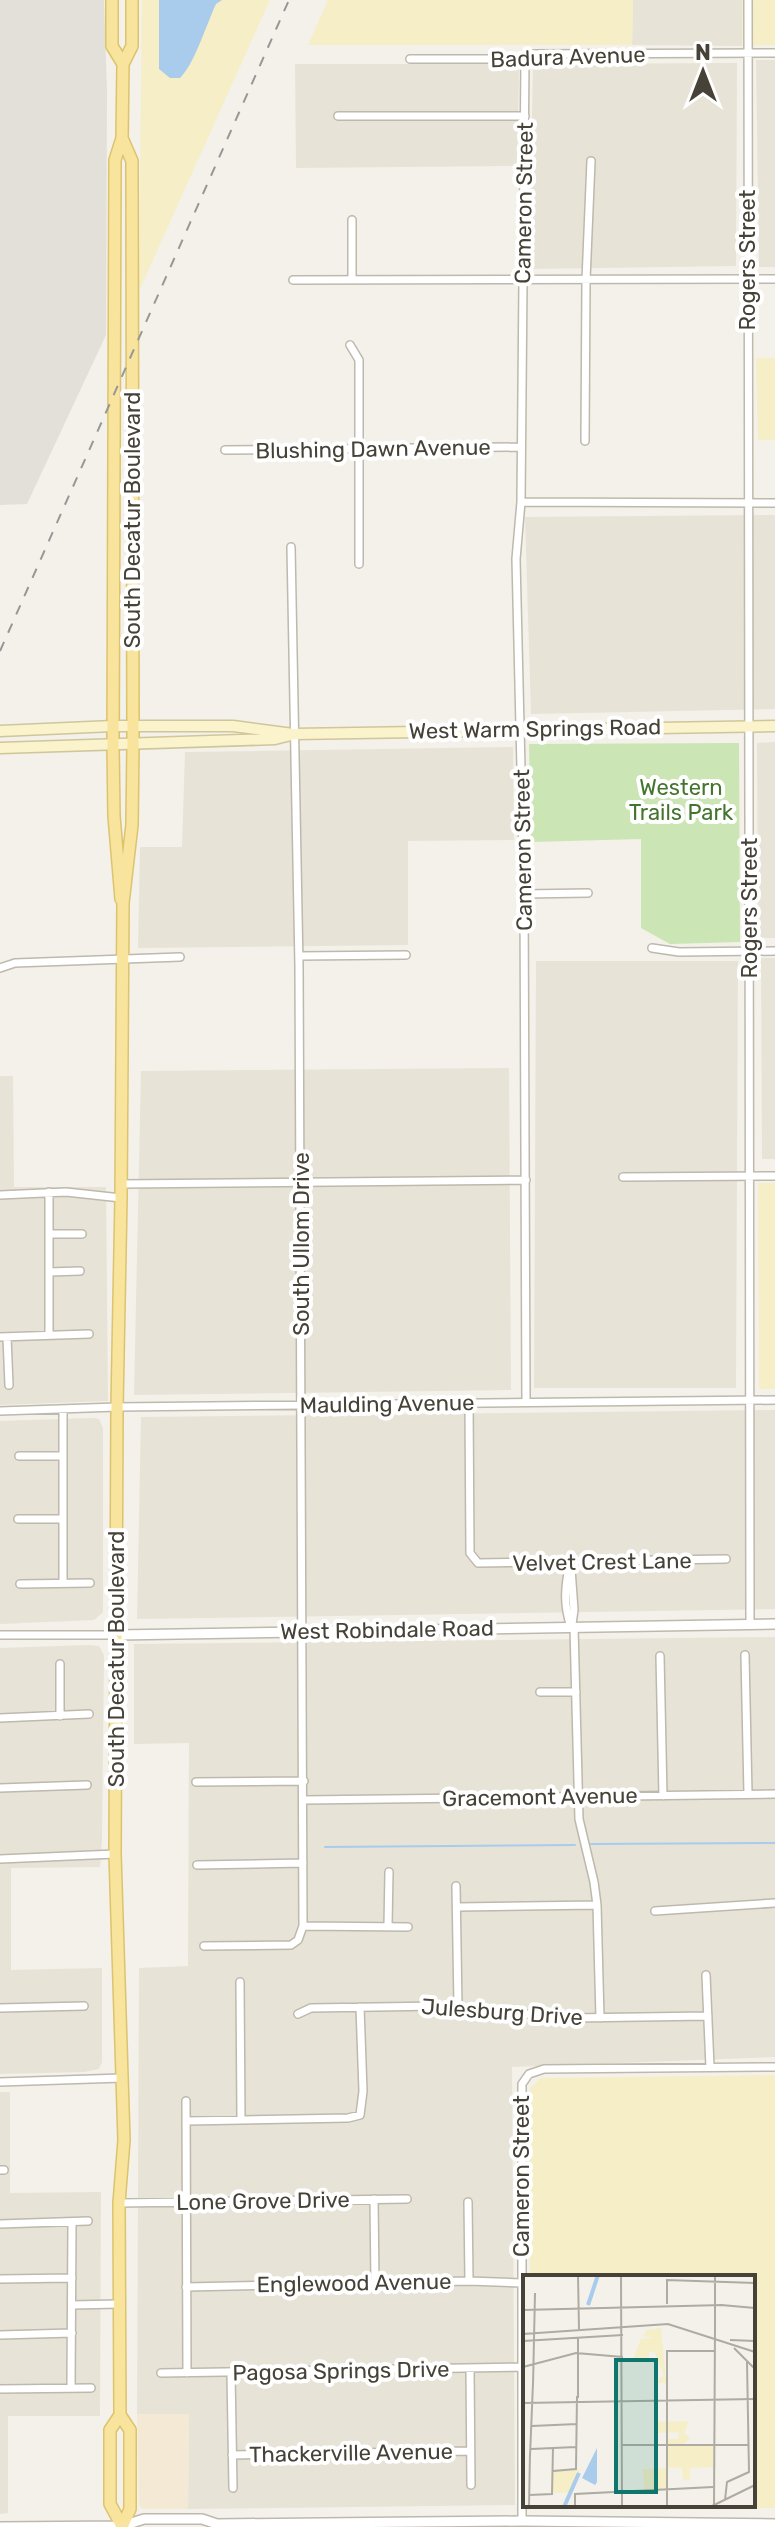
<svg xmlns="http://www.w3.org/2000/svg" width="775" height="2527" font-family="Rubik,sans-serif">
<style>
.residential{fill:#e7e3d7}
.commercial{fill:#f4e9d5}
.industrial{fill:#e3e0da}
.green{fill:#cce5b4}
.sand{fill:#f5eec7}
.water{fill:#a9ccec}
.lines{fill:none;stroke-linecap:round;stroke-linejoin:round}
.stream{stroke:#a9ccec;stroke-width:2}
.minor-casing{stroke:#beb9ac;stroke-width:10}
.tertiary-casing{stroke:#beb9ac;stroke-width:12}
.secondary-casing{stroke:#d0c69b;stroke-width:13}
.primary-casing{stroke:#dcc36e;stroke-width:14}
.minor{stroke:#fff;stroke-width:7}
.tertiary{stroke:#fff;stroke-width:9}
.secondary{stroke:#fbf3cb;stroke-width:10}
.primary{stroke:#f8e49d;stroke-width:11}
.rail{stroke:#979797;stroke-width:2;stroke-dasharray:10 10;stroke-linecap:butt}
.labels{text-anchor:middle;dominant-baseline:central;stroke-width:8;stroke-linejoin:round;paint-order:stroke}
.street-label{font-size:22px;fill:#464238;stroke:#fff}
.park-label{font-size:22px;fill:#44752e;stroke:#fff}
.inset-river{fill:none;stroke:#a9ccec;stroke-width:4}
.inset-road{fill:none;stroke:#aeaba2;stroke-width:2}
.view{fill:#0f766e;fill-opacity:0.15;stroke:#0f766e;stroke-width:4}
.inset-edge{fill:none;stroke:#464238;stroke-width:4}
</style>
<rect width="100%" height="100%" fill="#f3f1e9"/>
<path class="residential" d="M633,0H742V46L632,45Z
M756,60H775V267H759Z
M737,63L736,266L529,269L533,64Z
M295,64H513L519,69L517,166L296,168Z
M775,515V709L531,714L525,517Z
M775,742V938H758L757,743Z
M513,747L514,840L408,841V945L138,948L140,847H182L185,752Z
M761,958H775V1159H762Z
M536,961H738L736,1388H534Z
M509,1068L511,1390L134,1395L141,1071Z
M0,1076H13L14,1187H106L108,1401L0,1405Z
M775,1410V1609L137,1619L141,1417Z
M93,1418L99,1419L103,1428V1612L94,1620L0,1624V1421Z
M775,1637V2057L512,2067L515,2505L188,2509L189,2414H137L139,1968L188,1966L189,1743L134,1744V1644Z
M88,1645L99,1646L104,1655L102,1838L100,1867L11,1868V1970L102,1968V2062L99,2069L84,2072L0,2074V1648Z
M0,2092H10V2193L101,2192L100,2416H8V2513L0,2514Z"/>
<path class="commercial" d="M137,2414H189L188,2509H143L139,2505Z"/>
<path class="industrial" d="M0,0H104L107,91L106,335L27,504L0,505Z"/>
<path class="green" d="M739,743L740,942L670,944L641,928V839L531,842L529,744Z"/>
<path class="sand" d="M142,0H270L139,291Z
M328,0H633L632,45H308Z
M742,0H775V45L742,46Z
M756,358H775V440H758Z
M758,1183H775V1389H759Z
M775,2075V2508L534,2509V2505H753V2277H530V2088L541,2078Z"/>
<path class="water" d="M159,0H222L216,4C207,23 194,65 180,78H170L159,69Z"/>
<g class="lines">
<path class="stream" d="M591,1844L775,1843
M325,1847L575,1845"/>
<g class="minor-casing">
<path id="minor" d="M748,0L750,1625
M410,59H525L532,54L775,53
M525,59L521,502L516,559L524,894L526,1402
M338,116H525
M352,279V220
M293,280L775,279
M350,345L359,360V564
M585,441L586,280L591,161
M225,450L521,447
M521,502L775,503
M524,894L588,893
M652,948L679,952L775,951
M299,956L406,955
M0,968L15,963L180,957
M623,1177L775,1176
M121,1184L526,1180
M0,1195L66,1192L121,1198
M49,1234H82
M49,1272L80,1271
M49,1335V1192
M0,1337L89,1334
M7,1337L9,1385
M469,1403L470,1553L478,1563L726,1559
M63,1409V1583
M0,1411L117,1407L775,1400
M19,1456H63
M18,1519H63
M570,1563C565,1586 563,1604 571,1627
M571,1569L574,1610L572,1624
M20,1584L90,1583
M574,1627L579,1819L594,1882L597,1905L600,2018
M0,1635H117
M745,1655L748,1794
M660,1656L663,1796
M540,1692H576
M60,1716V1664
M0,1718L89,1714
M196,1782L304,1781
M0,1788L87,1785
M304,1800L775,1794
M0,1859L115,1854
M197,1865L303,1863
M456,1886L458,2007
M458,1907L597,1905
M655,1911L775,1903
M388,1925L389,1872
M303,1926L408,1927
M204,1946L291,1945L298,1940L303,1926L299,966L291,547
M706,1975L710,2067
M240,1982L241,2120
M0,2008L84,2006
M298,2014L311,2008L440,2006L572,2018L708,2016
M0,2082L122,2078
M186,2101L187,2373
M186,2121L348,2118L360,2115L363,2091L360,2007
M0,2170H4
M374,2199L375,2283
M468,2202L469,2281
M119,2203L407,2199
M0,2224L88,2221
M0,2279L72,2278
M186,2287L469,2281L521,2283
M72,2305L119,2304
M0,2335L72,2333
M470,2369L471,2485
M161,2373L522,2367
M231,2373L233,2488
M71,2388L72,2222
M0,2389L91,2388
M232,2455L470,2451
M522,2521V2084L529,2074L544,2069L775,2067"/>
</g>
<g class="tertiary-casing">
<path id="tertiary" d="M117,1635L775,1624
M0,2527L122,2526L144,2519H202L217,2524L522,2521L775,2524"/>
</g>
<g class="secondary-casing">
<path id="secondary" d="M0,731L113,726H233L293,734
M0,748L275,739L295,734L775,726"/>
</g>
<g class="primary-casing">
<path id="primary" d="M112,0V46L123,64
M122,138L132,161L133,744L132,825L123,903L121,1198L117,1407L115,1854L124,2140L119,2203L120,2415L130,2430V2509L122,2527
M121,899L114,816L113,745L115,160L122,138L123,64L132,46V0
M120,2415L110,2430V2504L122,2526"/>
</g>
<use href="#minor" class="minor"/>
<use href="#tertiary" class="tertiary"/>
<use href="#secondary" class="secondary"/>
<use href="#primary" class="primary"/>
<path class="rail" d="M0,651L289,0"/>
</g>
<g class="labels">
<g class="street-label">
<text transform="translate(568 57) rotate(-2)">Badura Avenue</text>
<text transform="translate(524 203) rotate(-89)">Cameron Street</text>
<text transform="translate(747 260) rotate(-90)">Rogers Street</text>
<text transform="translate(373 449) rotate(-1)">Blushing Dawn Avenue</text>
<text transform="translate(132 520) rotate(-90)">South Decatur Boulevard</text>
<text transform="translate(535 729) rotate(-1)">West Warm Springs Road</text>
<text transform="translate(523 850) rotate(-91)">Cameron Street</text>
<text transform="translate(749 908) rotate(-90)">Rogers Street</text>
<text transform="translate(301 1244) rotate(-90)">South Ullom Drive</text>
<text transform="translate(387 1404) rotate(-1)">Maulding Avenue</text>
<text transform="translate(602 1562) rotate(-1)">Velvet Crest Lane</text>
<text transform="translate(387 1630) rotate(-1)">West Robindale Road</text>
<text transform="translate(116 1659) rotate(-90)">South Decatur Boulevard</text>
<text transform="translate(540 1797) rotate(-1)">Gracemont Avenue</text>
<text transform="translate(502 2012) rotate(4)">Julesburg Drive</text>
<text transform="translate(521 2176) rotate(-90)">Cameron Street</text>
<text transform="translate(263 2201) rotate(-1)">Lone Grove Drive</text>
<text transform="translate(354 2283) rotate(-1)">Englewood Avenue</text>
<text transform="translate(341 2371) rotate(-1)">Pagosa Springs Drive</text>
<text transform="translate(351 2453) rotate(-1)">Thackerville Avenue</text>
</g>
<g class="park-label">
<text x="681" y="787">Western<tspan x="681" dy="25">Trails Park</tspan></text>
</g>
</g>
<g transform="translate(523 2275)">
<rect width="232" height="232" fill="#f3f1e9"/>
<path d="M138,53L143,108H132L141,100L131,76L126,77V87H109L118,64L131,63L121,61L123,55ZM166,146L161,158L167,163L161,169H190V192L167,193V204L160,205L159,193L144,192V164H155L156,157L132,158V147ZM143,193V216H121L120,194ZM57,195L47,218H29L30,196Z" fill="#f5eec7"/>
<path d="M74,173V207L72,210L59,203Z" fill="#a9ccec"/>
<path class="inset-river" d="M65,30L75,0M41,232L56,198"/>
<path class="inset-road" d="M55,0L56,54M98,0L99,232M192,0V30M192,26V53M144,29V5L232,8M198,30L232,33M0,35L200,30M0,59L145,49L232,77M207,65L232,66M0,66L100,60M211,73L232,94M0,92L53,78L100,82M10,110L12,18M55,123V62M0,128L232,124M9,151L54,149M99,170H226M8,174L53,172M7,181L10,108M30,196L53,194L54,121M6,220L29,219L30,173M202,225L204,207L226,197L224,87M6,232L7,178M52,232V219L190,212M144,232V76H191M187,232L232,210M191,232L192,52"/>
<path class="view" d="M93,85H133V217H93Z"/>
<rect width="232" height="232" class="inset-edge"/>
</g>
<g transform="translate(703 72)" stroke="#ffffff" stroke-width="6" paint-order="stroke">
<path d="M0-6L14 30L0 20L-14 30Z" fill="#464238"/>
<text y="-12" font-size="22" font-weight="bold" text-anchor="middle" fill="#464238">N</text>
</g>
</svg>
